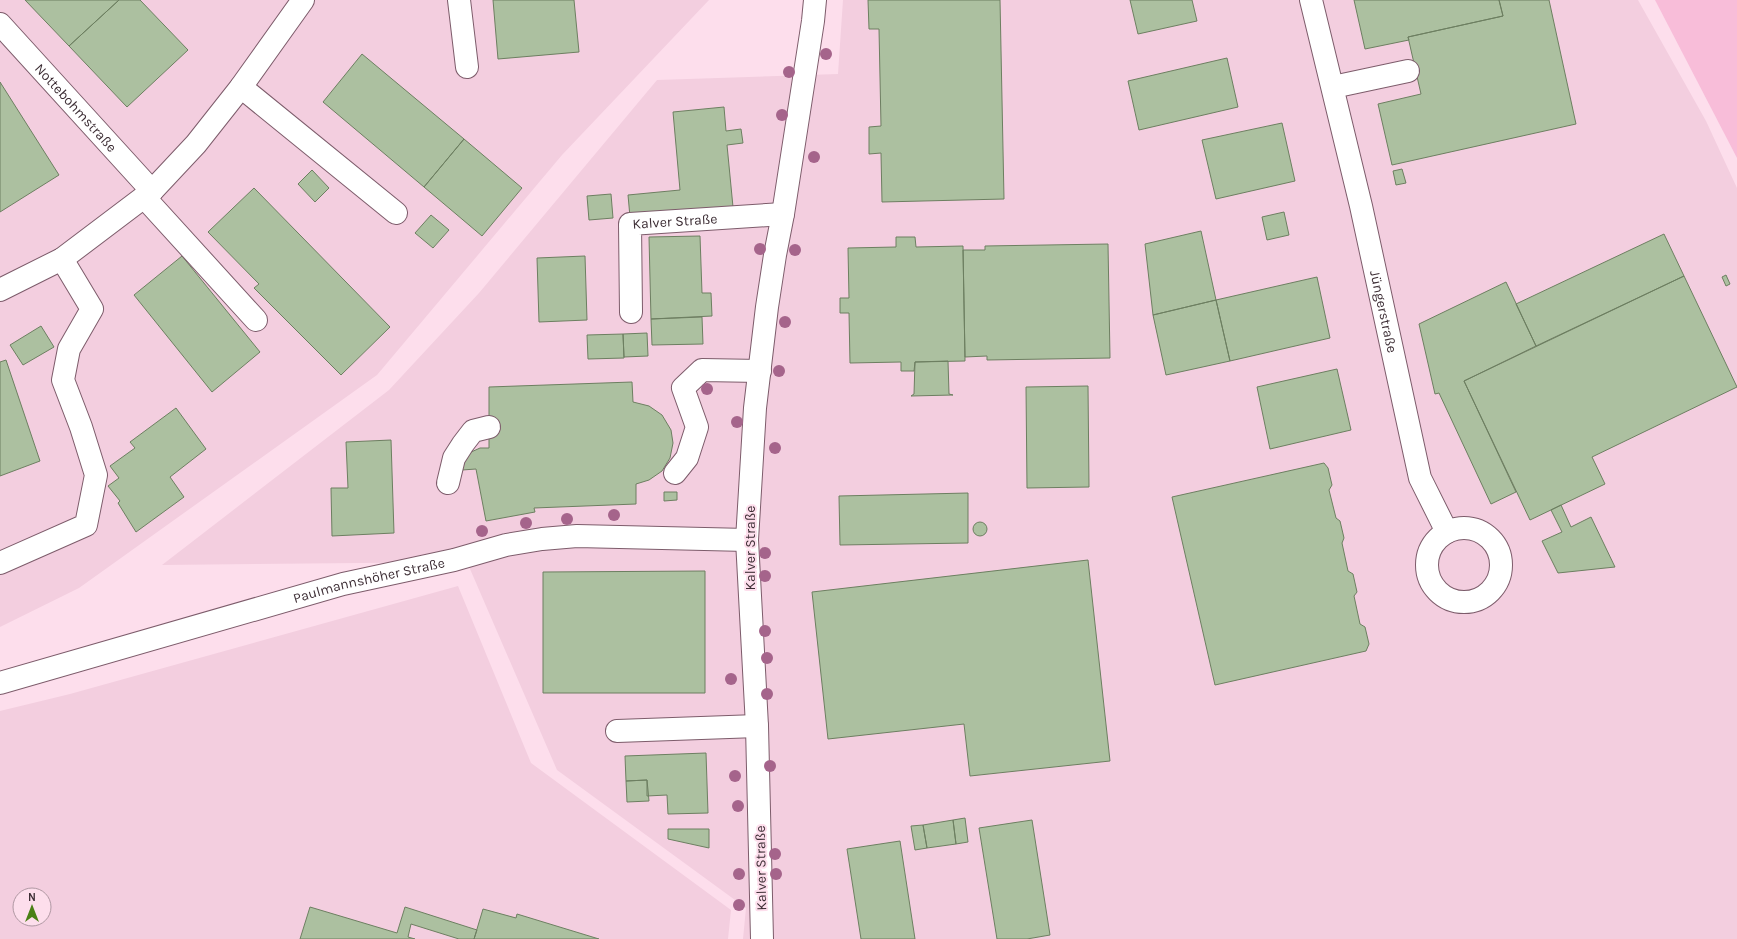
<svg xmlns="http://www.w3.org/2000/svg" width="1737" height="939" font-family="Karla,sans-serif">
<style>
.built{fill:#f3cedf;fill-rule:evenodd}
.green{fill:#f8bdd9}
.building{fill:#acc0a0;stroke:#6d7f61}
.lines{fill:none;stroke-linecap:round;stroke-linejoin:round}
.minor-casing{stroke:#7d5c6b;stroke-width:24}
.minor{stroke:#fff;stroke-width:22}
.tree{fill:#a5648b}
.labels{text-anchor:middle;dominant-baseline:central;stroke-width:4;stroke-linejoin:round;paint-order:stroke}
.street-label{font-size:14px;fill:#3d2e35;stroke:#fddeec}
</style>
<rect width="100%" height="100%" fill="#fddeec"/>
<path class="built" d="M0,0H709L562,155L377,375L79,588L0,627Z
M843,0H1638L1706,121L1737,188V939H743L746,908L557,770L467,562L162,565L389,390L479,293L657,80L838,74Z
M458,586L531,763L731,910L728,939H0V711L70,694ZM20,895H44V919H20Z"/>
<path class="green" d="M1655,0H1737V158Z"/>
<path class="building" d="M25,0H119L69,46Z
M119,0H140L188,50L127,107L69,46Z
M493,0H574L579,52L498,59Z
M868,0H1000L1004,199L882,202L881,153L869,154V127L881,126L879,29H869Z
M1130,0H1192L1197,21L1138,34Z
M1354,0H1499L1503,16L1408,37L1409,40L1365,49Z
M1499,0H1549L1576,124L1392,165L1378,104L1421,94L1408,37L1503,16Z
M362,54L464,139L424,187L323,102Z
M1227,58L1238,107L1139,130L1128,81Z
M0,82L59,175L0,212Z
M724,107L726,131L741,129L743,143L727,145L733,207L630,217L628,195L680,190L673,112Z
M1282,123L1295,181L1216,199L1202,140Z
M464,139L522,188L482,236L424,187Z
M1402,169L1406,183L1396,185L1393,171Z
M312,170L329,188L315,202L298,184Z
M254,188L390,327L341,375L254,288L259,284L208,232Z
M611,194L613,218L589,220L587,196Z
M1284,212L1289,235L1267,240L1262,217Z
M431,215L449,230L433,248L415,233Z
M1201,231L1216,300L1153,315L1145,244Z
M1664,234L1684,276L1536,346L1516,304Z
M700,236L702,293H711L712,316L651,319L649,237Z
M896,237H915L916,247L963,246L965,361L915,362L914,371H901V362L850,363L849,313H840V298H849L848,248L896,247Z
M1108,244L1110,358L987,360V356L965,357L963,250H985V246Z
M182,256L260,352L212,392L134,295Z
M585,256L587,320L539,322L537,258Z
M1726,275L1730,284L1726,286L1722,277Z
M1684,276L1737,387L1592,457L1605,484L1530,520L1464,381Z
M1317,277L1330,338L1230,361L1216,300Z
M1506,282L1536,346L1464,381L1516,492L1491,504L1439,393L1435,394L1419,324Z
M1216,300L1230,361L1166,375L1153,315Z
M702,317L703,344L652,345L651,319Z
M41,326L54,347L23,365L10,345Z
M647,333L648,356L624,357L623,334Z
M623,334L624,358L588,359L587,335Z
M6,360L40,461L0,476V362Z
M948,361L949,394L953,395L911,396L914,394L915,362Z
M1337,369L1351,430L1270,449L1257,387Z
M632,382L633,402L649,406L662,415L671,430L673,443L670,458L662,471L649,480L636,484V504L534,508L535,512L486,521L476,469L462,470L466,457L469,453L480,448H489V387Z
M1088,386L1089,487L1027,488L1026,387Z
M176,408L206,449L170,477L184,497L136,532L118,503L120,501L108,486L119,478L110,466L135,448L130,442Z
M391,440L394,533L332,536L331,488H348L346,442Z
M1324,463L1328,468L1332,485L1329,490L1336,518L1340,521L1344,538L1342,543L1348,571L1353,574L1357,592L1354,596L1360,624L1365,627L1369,644L1366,651L1215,685L1172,497Z
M664,492H677V500L664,501Z
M968,493V543L840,545L839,496Z
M1561,505L1571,527L1591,517L1615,567L1558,573L1542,541L1562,532L1551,510Z
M973 529a7 7 0 1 1 14 0a7 7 0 1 1-14 0Z
M1088,560L1110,761L970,776L964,724L828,739L812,592Z
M705,571V693H543V572Z
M706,753L708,813L668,814L667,795L647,796V780L626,781L625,756Z
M647,780L649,801L627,802L626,781Z
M965,818L968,842L956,844L953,820Z
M953,820L956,844L927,848L923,825Z
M1032,820L1050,935L1027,939H997L979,828Z
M923,825L927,848L915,850L911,826Z
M668,829H709V848L668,839Z
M900,841L915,939H861L847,849Z
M310,907L397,933L405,907L477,930L474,939H459L411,924L408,937L415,939H300Z
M483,909L516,918L517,914L599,939H474Z"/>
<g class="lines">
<g class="minor-casing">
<g id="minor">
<path d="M459,0L467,67"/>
<path id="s1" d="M1311,0L1361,206L1420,478L1447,532"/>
<path id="s2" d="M0,24L152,191"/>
<path d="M241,87L396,213"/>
<path d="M1333,87L1408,71"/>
<path d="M144,197L256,320"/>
<path d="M0,290L62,259L152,191L196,144L241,87L303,0"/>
<path id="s3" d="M631,312L630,224L783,214"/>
<path d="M675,473L687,458L697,427L683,388L702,370L760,371"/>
<path d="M448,483L454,458L463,444L473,431L489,427"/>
<circle cx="1464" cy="565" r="37"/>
<path d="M0,563L86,525L96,475L81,427L63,380L69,349L92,309L62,259"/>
<path id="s4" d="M0,683L343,584L454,560L506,545L542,539L577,536L747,540"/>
<path d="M617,731L757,726"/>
<path d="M762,939L757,726L747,540L755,408L767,307L775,255L783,214L813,21L815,0"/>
</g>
</g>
<use href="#minor" class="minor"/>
</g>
<g class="tree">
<circle cx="826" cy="54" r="6"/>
<circle cx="789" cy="72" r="6"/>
<circle cx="782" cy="115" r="6"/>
<circle cx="814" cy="157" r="6"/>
<circle cx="760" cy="249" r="6"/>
<circle cx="795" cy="250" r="6"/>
<circle cx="785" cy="322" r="6"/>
<circle cx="779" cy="371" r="6"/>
<circle cx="707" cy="389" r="6"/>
<circle cx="737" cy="422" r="6"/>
<circle cx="775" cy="448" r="6"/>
<circle cx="614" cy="515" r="6"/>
<circle cx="567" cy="519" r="6"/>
<circle cx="526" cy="523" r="6"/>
<circle cx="482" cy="531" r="6"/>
<circle cx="765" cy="553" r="6"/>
<circle cx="765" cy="576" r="6"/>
<circle cx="765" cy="631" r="6"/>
<circle cx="767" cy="658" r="6"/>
<circle cx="731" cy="679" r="6"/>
<circle cx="767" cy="694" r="6"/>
<circle cx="770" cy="766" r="6"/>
<circle cx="735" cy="776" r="6"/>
<circle cx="738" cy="806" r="6"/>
<circle cx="775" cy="854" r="6"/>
<circle cx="739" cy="874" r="6"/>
<circle cx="776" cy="874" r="6"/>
<circle cx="739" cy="905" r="6"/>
</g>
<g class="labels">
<g class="street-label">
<text stroke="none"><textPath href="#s2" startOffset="113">Nottebohmstraße</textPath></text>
<text stroke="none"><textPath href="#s3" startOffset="133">Kalver Straße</textPath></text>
<text stroke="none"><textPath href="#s1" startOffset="320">Jüngerstraße</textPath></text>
<text transform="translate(750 548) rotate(-90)">Kalver Straße</text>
<text stroke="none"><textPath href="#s4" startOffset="383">Paulmannshöher Straße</textPath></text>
<text transform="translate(761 868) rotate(-91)">Kalver Straße</text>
</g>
</g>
<g transform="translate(32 907)"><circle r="19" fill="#fddeec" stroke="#b098a3"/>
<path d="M0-3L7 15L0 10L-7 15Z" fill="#4a8016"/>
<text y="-6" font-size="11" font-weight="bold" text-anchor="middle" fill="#3d2e35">N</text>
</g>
</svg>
